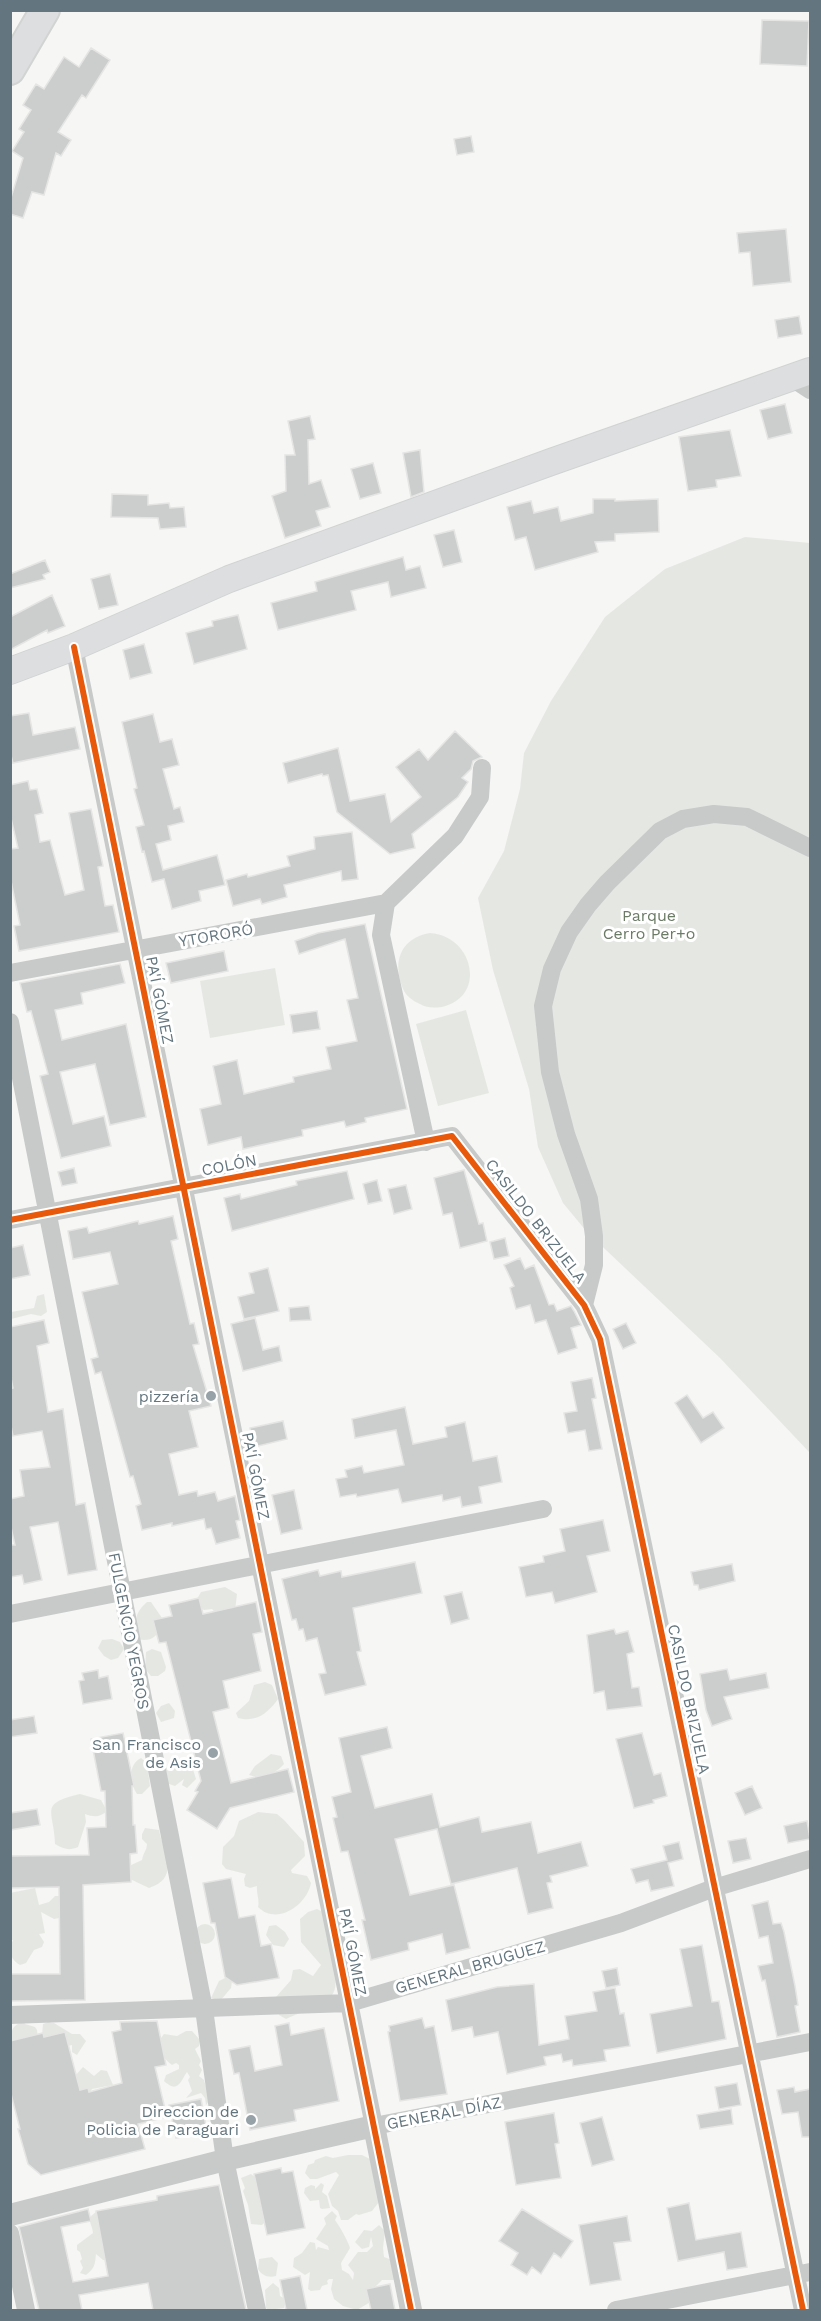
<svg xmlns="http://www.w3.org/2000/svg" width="821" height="2321" font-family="'Work Sans',sans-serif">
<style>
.green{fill:#e5e8e2}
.building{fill:#cccece;stroke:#e5e5e4;stroke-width:1.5}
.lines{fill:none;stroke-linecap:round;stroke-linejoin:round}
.secondary-casing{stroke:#d1d3d3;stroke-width:28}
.primary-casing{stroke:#d2d3d3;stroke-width:32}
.minor{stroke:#c8caca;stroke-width:18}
.tertiary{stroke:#c8caca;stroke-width:22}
.secondary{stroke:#dddedf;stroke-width:26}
.primary{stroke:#dddedf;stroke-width:28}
.cycleway-casing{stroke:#fff;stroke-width:10}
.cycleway{stroke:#e8590c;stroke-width:6}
.poi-dot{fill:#96a2a8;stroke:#fff;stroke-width:2}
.labels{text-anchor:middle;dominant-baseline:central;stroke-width:6;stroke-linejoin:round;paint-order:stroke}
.park-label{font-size:16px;fill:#6c7b66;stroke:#fff}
.street-label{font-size:16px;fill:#63757e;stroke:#fff}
.poi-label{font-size:16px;fill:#63757e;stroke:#fff;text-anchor:end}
</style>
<rect width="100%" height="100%" fill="#f6f6f5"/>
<path class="green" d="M745,537L810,543V1453L720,1358L587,1232L563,1203L538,1147L529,1089L493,970L478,898L504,851L520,789L524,753L551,701L605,617L665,569Z
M430,933C474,936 487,997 442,1007C433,1008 427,1008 420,1004C413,1001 406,996 403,989C392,963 400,938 430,933Z
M275,968L285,1025L210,1038L200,981Z
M466,1010L489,1093L438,1106L416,1024Z
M44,1294L47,1312L41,1316L31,1314L11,1319V1312L34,1308L37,1296Z
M225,1587L237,1594L235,1611L217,1614L212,1609L204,1610L198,1606L197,1599L201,1592Z
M147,1602H151L162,1618C160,1633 155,1643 138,1639C134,1623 134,1613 147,1602Z
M112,1639L120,1642L124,1649L118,1658L111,1660L104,1656L98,1648L102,1640Z
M152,1649L161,1652L166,1667L165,1671L158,1676H151L145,1669L146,1652Z
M265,1682L272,1685L278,1699C268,1713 256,1723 238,1718L236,1713L249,1701L254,1685Z
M169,1703L175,1711L174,1718L161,1722L156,1713L161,1706Z
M271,1754L281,1756L284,1764C275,1774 262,1780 249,1775L255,1766Z
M141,1758L147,1763L150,1786L142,1794H137C130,1784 127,1765 141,1758Z
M182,1758L191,1763L196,1779L187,1788L182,1785L184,1779L175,1786L166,1783V1768L177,1759Z
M80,1794L101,1800L107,1811C99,1818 94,1817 85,1814L86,1822L78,1847C69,1851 64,1849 55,1844C54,1810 38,1804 80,1794Z
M258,1812L277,1814L284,1820L304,1842L305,1856L291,1870L292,1873L307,1876L311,1883C307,1905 277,1926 258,1907C260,1900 256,1893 257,1886L250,1888L245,1886L244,1879L246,1874L226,1869L222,1864L223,1847L234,1836L239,1821Z
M145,1828L159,1830C163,1851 181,1878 149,1888L130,1879L129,1866L142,1860C143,1853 147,1850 147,1844L142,1839V1834Z
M35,1888L39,1905L49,1902L55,1896H59L62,1914L59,1918L54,1919L41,1912L45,1933L39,1934L44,1942L42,1947L34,1950L26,1963L20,1965C10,1959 8,1951 13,1940H11L10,1893Z
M317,1909L323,1912C326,1928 343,1983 332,1995C321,2007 300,2012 286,2019L279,2015L276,1997L291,1980L293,1970L300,1969L313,1976L321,1965L301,1942L300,1919L308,1912Z
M195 1934a10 10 0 1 1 20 0a10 10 0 1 1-20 0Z
M276,1925L285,1932L289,1939L284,1947L273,1945L266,1935L269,1926Z
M227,1977L232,1981L231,1988L220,2001L211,1998L219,1981Z
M24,2022L25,2024L35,2027L37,2030L38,2040L11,2050C11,2037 8,2025 24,2022Z
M48,2022L54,2023L72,2034H80L86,2041L77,2055L72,2052V2045L67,2046L42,2036L43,2024Z
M186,2031H192L200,2040L199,2046L195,2049L201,2061L199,2065L202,2070L199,2076L204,2080L210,2100L206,2105L205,2098L201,2093L186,2098L192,2091L188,2080L190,2077L187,2072C180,2082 178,2094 164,2081L166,2075L179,2069V2065L176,2063L172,2065C164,2059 159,2052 158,2042L164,2034L177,2036Z
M83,2067L94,2076L101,2070L107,2071L113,2085L92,2089L85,2100L55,2078L74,2077Z
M348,2155H362L370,2159L379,2202L372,2211L359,2215L356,2214L348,2220H341L338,2211L332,2206L328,2194L339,2175L336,2172L317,2179H310L305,2173L308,2165L314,2163L315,2160L326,2156L333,2158Z
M251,2174L262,2183L266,2221L262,2225L251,2224L248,2205L243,2191L245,2188L241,2178Z
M321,2183L324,2185L322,2192L327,2196L330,2208L322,2209L320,2208L319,2200L310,2201L304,2193L305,2188L311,2185L315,2186V2189Z
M98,2211L107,2260H103L96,2254C95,2264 95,2268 86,2275L80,2273L83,2268L80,2261L82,2259L80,2252L77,2250V2245L93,2233C92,2222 84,2219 98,2211Z
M332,2211L337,2216L335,2220C340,2227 348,2241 350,2248L341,2263L342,2270L349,2274L353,2280L354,2273L348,2265L358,2252H367L373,2246L371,2237L369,2247L362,2249L355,2242L364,2230L372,2231L379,2225L385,2231L383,2248L384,2257L392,2260L395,2280H382L375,2287L372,2301L357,2310L343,2306L334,2299L331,2289L333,2279H329L327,2281L328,2284L322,2286L320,2290L311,2291L308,2289L310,2272L305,2275L293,2267L294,2258L302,2253L310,2242L315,2243L316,2250L318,2247L329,2250L328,2246L316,2239L326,2224L324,2218Z
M272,2257L278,2263L276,2276C269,2278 262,2276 258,2269L259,2259Z
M273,2283L279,2288L280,2296L285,2299L284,2308L268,2310L266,2308L265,2290Z"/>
<path class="building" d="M762,20L809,21L807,66L760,64Z
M91,48L110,60L86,98L82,95L58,132L71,140L61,156L56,153L44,195L32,192L23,218L10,214V201L23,158L12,151L24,132L19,129L31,110L23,105L36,84L44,89L64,57L79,67Z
M471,136L474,152L457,155L454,139Z
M786,229L791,282L753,286L750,252L739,253L737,233Z
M799,316L802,334L778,338L775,320Z
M785,404L792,433L768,439L760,410Z
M310,416L315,439L308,440L309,484L321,480L330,507L316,511L321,526L285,538L272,496L286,491L285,455H295L288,421Z
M730,430L741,476L716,480L717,487L688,491L679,437Z
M420,450L424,492L411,497L403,453Z
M373,463L381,493L360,499L351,469Z
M112,494L148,495V505L169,503L170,508L184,507L186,527L160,529L158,518L111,517Z
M593,499H615V501L658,499L659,532L615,534V541L595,542L598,552L535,570L526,537L515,540L507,507L531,501L534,513L558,507L561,521L593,513Z
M454,530L462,562L443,567L434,535Z
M403,557L406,570L420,566L426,588L391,597L388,582L351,591L356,610L278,630L271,603L317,591L315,582Z
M45,560L50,572L43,575L45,579L10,588V574Z
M110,574L118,605L99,609L91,579Z
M52,595L65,626L48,633L47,630L10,650V617Z
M238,615L247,649L194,664L186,633L213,626L212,621Z
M144,644L152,673L130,679L123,650Z
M29,713L33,735L75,727L80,749L13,763L10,752V716Z
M153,714L160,742L172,739L179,765L163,769L174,809L180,807L184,822L168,826L171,840L156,844L163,870L217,855L225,885L199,891L201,901L172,909L164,879L152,882L144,851L142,852L136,827L144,825L134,789L137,788L122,722Z
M455,731L482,757L473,761L471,769L462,778L468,782L458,797L412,834L415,848L390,854L337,812L328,775L323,776L322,774L288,783L283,763L338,748L350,801L385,794L391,822L421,797L396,767L419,749L428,760Z
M28,781L30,790L37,789L43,813L35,815L40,842L50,840L65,895L84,890L69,813L91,809L103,866L98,867L105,906L113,905L119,932L19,951L14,926L20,925L10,876V849L18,848L10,814V785Z
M352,832L358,879L342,881L341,871L284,885L287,897L262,904L260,899L233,906L226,880L247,874L248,877L290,866L287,856L315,849L314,837Z
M365,924L407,1109L365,1118L366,1122L346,1127L344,1121L302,1130L303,1136L243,1149L241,1137L208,1145L200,1109L221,1104L213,1066L237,1060L244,1094L294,1082L293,1077L331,1069L326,1047L357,1041L347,1000L358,998L345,939L299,954L295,941L318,933Z
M224,951L228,971L171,983L166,963Z
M120,964L125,983L81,993L83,1004L55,1010L62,1040L126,1024L146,1117L110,1125L95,1064L60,1072L73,1124L104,1116L111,1146L61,1158L40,1076L48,1074L31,1011L27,1012L20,983Z
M317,1011L320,1029L293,1033L290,1015Z
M74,1168L77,1183L62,1186L58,1172Z
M464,1170L479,1224L483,1223L487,1241L460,1248L452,1213L443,1215L434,1178Z
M347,1171L354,1199L232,1231L224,1198L240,1194L241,1199L297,1185L296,1181Z
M377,1180L382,1201L368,1204L363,1184Z
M406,1185L412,1209L394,1214L388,1189Z
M173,1216L178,1239L171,1241L190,1324L194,1323L199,1344L193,1345L211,1406L189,1411L198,1447L169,1454L179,1495L197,1491L198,1496L215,1492L218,1501L235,1496L240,1520L236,1521L240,1538L216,1544L211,1528L206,1529L204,1519L172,1526V1523L142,1530L136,1506L141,1504L133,1476L130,1477L101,1372L95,1374L91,1359L98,1357L82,1292L118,1284L110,1252L73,1259L68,1231L87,1227L89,1233L138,1221L139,1224Z
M505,1238L509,1256L494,1259L490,1242Z
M23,1245L30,1275L10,1279V1248Z
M520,1258L525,1269L534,1265L549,1305L554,1304L557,1311L571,1306L574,1311L581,1325L571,1328L577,1348L558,1354L546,1320L535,1323L530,1305L516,1309L510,1288L514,1286L504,1265Z
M268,1268L279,1311L244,1319L238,1297L254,1293L249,1273Z
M309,1306L311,1320L290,1321L289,1308Z
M255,1318L263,1350L279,1346L282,1361L243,1371L231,1324Z
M44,1320L49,1343L37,1346L48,1412L63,1409L76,1505L85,1503L97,1570L68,1575L58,1522L30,1527L42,1580L24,1584L22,1575L10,1577V1545H15L10,1523V1499L24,1496L20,1470L50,1467L42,1431L13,1436L10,1421V1389L13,1388L10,1373V1327Z
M626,1323L636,1343L623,1349L613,1329Z
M592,1378L596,1398L592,1399L602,1449L589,1451L585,1430L568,1433L564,1413L577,1411L571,1382Z
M687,1395L703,1418L713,1412L724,1428L701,1443L675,1403Z
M405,1407L413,1444L447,1437L445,1427L465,1422L473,1461L497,1456L502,1482L479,1487L482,1503L462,1507L460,1497L443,1501L442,1495L402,1503L398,1489L357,1497L356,1494L340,1497L336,1479L347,1477L345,1470L362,1466L364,1473L404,1465L396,1430L355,1438L352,1419Z
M283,1421L287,1439L254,1447L250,1428Z
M294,1490L302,1529L281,1534L272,1495Z
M603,1520L610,1551L587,1556L597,1592L555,1603L552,1592L526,1597L519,1567L544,1562L543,1556L565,1551L560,1529Z
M415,1562L422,1593L353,1608L361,1651L357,1652L366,1685L325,1695L319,1674L326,1673L317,1638L306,1641L303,1629L299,1630L296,1619L292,1620L282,1579L318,1570L320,1576L341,1571L342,1577Z
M732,1564L735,1581L699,1590L698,1585H694L691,1572Z
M462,1592L469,1619L451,1624L444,1596Z
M199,1598L203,1614L256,1602L262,1632L253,1634L261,1671L223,1681L229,1708L213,1712L231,1783L288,1769L294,1792L230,1808L217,1829L187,1810L198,1792L195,1791L201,1781L166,1642L159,1643L153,1620L172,1616L169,1605Z
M614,1629L616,1634L628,1631L634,1652L627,1654L632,1688L639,1687L642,1706L607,1710L604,1691L594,1693L587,1635Z
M727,1669L730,1680L766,1673L769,1688L724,1697L732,1719L712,1726L706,1710L700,1674Z
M98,1670L99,1678L108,1676L112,1699L83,1704L79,1681L84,1680L82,1673Z
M34,1716L37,1733L10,1737V1720Z
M387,1727L392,1748L361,1756L375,1808L432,1794L440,1827L479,1817L482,1832L531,1822L538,1853L581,1842L588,1866L550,1876L552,1882L547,1883L553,1908L528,1914L517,1868L451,1884L437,1829L395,1839L410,1895L454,1885L470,1948L446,1954L442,1934L408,1943L409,1950L371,1960L362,1920H365L348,1851L341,1852L333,1818L337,1817L332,1797L351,1792L339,1738Z
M123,1733L134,1786H132L133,1825H135L137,1853L130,1854L131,1882L83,1885L85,2000L10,2001V1974H60L59,1887L10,1888V1856L89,1855L87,1828L106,1827L105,1791H101L91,1739Z
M642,1733L652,1769L654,1775L661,1773L667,1796L653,1800L654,1803L634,1808L616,1739Z
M752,1786L762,1808L745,1815L735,1793Z
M37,1809L40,1825L10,1830V1813Z
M807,1821L810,1839L788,1843L784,1826Z
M746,1838L751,1859L733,1863L728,1841Z
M679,1842L683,1859L668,1863L674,1886L651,1891L648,1880L636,1883L631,1869L667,1860L663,1846Z
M231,1878L239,1918L255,1915L261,1946L271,1944L279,1978L237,1985L225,1977L215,1923H211L203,1883Z
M768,1901L773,1924L781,1923L784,1932L795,1986L798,2005L795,2006L800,2032L777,2037L765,1980L762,1981L758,1966L773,1963L768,1936L759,1938L752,1905Z
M702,1945L712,2002L719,2001L726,2039L657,2053L650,2014L692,2006L680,1949Z
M617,1968L620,1985L606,1988L602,1971Z
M534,1984L539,2045L569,2039L565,2016L597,2011L593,1992L615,1988L620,2014L624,2013L630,2046L604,2050L606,2061L573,2066L572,2060L563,2062L561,2054L544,2057L546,2065L507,2074L498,2032L474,2037L472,2027L452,2031L446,2000L497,1987Z
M422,2018L425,2028L434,2026L447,2094L400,2101L388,2032L390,2031L389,2026Z
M157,2021L166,2065L155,2067L167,2117L138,2124L145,2149L41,2175L28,2164L18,2129H20L10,2090V2041L43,2033L44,2037L65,2032L80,2090L88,2088L89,2092L122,2083L112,2032L121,2030L120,2022Z
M289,2023L291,2035L324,2028L339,2101L294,2110L296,2121L250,2130L239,2073L234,2074L229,2050L250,2046L255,2071L282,2065L275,2026Z
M737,2083L741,2105L719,2109L715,2087Z
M794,2087L795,2092L810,2089V2137H802L798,2112L782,2114L777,2090Z
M201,2099L207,2132L176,2138L169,2105Z
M731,2109L733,2124L700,2129L697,2115Z
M554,2113L559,2143L555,2144L561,2178L516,2185L505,2122Z
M602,2117L614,2160L592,2166L580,2123Z
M281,2168L282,2173L293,2171L305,2228L267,2235L254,2174Z
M219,2185L246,2310H153L148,2283L79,2295L82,2310H39L19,2227L88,2209L91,2221L61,2227L73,2282L108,2276L96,2211L157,2200V2196Z
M689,2203L696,2240L741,2232L747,2267L727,2270L724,2252L678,2261L667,2208Z
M522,2209L573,2241L561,2258L554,2253L541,2274L532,2267L527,2275L511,2265L518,2253L499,2241Z
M627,2216L631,2241L614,2243L621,2280L590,2285L579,2225Z
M300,2276L307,2310H286L280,2280Z
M390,2284L395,2310H371L366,2289Z"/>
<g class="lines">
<g class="secondary-casing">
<path id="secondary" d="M10,671L74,647L229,579L551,462L810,371"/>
</g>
<g class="primary-casing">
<path id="primary" d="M10,70L45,10"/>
</g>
<path class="minor" d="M792,378L810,390
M74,647L374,2126L810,2042
M386,903L381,935L426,1142
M386,903L455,836L480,797L482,768
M10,973L386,903
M10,1022L204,2009L225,2160L257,2310
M10,1220L452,1136L584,1305L600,1339L803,2310
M584,1305L594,1265V1236L589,1199L566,1134L550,1072L543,1006L552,969L569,932L588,905L607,883L660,831L683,819L714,814L747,817L810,848
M10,1614L543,1509
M10,2015L349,2003L621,1923L714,1888L810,1859
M10,2233L26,2310
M616,2310L810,2272"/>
<path class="tertiary" d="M10,2215L225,2160L374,2126L411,2310"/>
<use href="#secondary" class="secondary"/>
<use href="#primary" class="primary"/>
<g class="cycleway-casing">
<path id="cycleway" d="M74,647L411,2310
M10,1220L452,1136L584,1305L600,1339L803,2310"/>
</g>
<use href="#cycleway" class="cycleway"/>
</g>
<g class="poi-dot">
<circle cx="211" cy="1396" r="6"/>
<circle cx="213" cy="1753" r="6"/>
<circle cx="251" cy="2120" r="6"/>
</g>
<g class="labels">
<g class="park-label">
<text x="649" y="915">Parque<tspan x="649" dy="18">Cerro Per+o</tspan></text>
</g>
<g class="street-label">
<text transform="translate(216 935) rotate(-10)">YTORORÓ</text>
<text transform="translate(160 1000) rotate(79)">PA'Í GÓMEZ</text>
<text transform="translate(229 1165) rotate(-11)">COLÓN</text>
<text transform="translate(536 1221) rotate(52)">CASILDO BRIZUELA</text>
<text transform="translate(256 1476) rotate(79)">PA'Í GÓMEZ</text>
<text transform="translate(129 1631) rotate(79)">FULGENCIO YEGROS</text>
<text transform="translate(689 1699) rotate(78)">CASILDO BRIZUELA</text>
<text transform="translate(353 1952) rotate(79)">PA'Í GÓMEZ</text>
<text transform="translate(470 1967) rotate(-16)">GENERAL BRUGUEZ</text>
<text transform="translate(444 2113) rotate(-11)">GENERAL DÍAZ</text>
</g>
<g class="poi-label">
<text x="199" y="1396">pizzería</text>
<text x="201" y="1744">San Francisco<tspan x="201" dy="18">de Asis</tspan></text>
<text x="239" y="2111">Direccion de<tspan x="239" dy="18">Policia de Paraguari</tspan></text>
</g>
</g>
<rect width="821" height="2321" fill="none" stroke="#63757e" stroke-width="24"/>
</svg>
